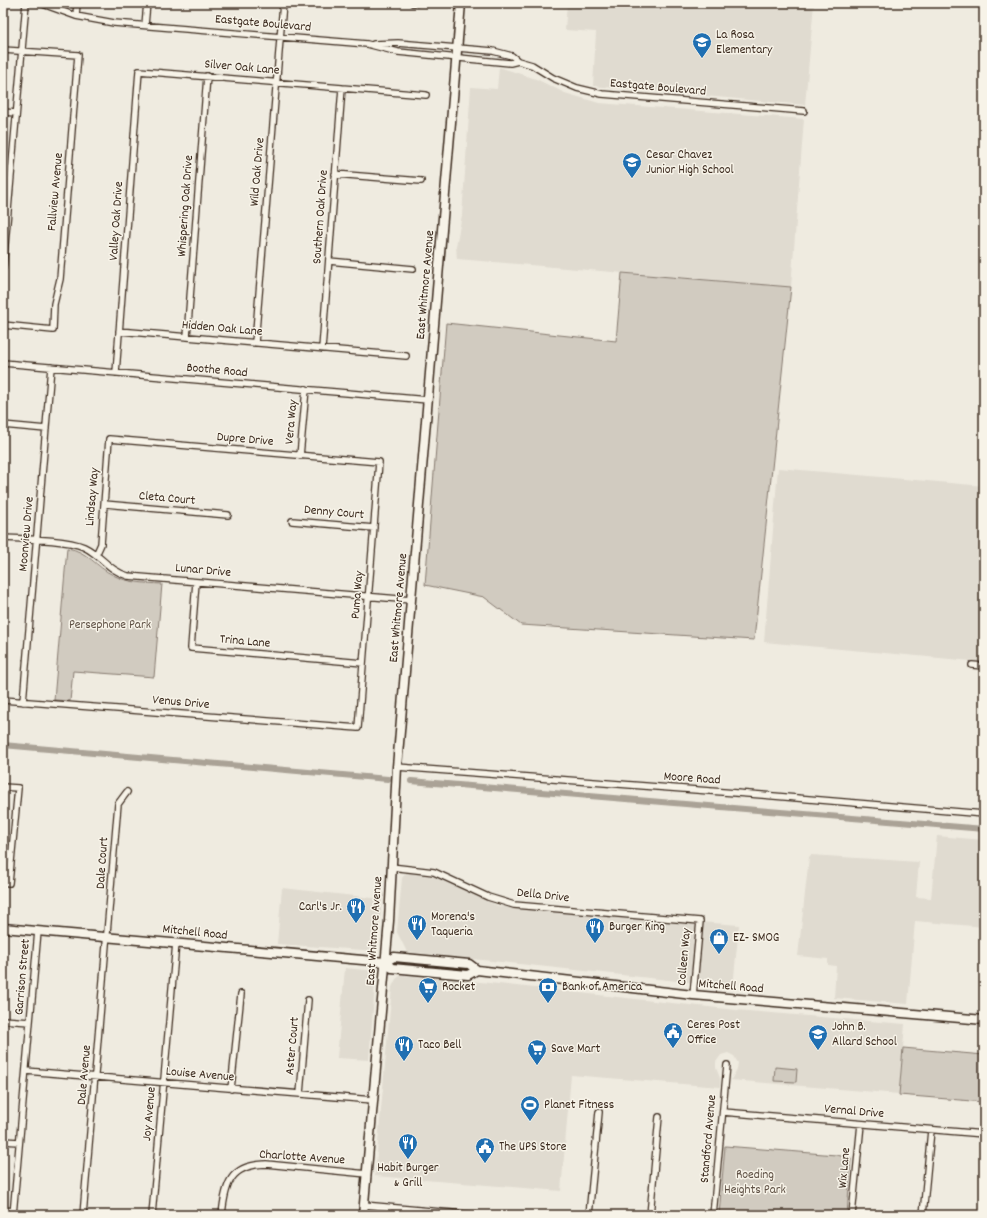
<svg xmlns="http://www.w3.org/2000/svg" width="987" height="1218" font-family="Dekko,sans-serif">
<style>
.built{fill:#e0dbd0}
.green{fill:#d1cbc0;stroke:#867a6f}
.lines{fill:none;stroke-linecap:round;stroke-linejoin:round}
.canal{stroke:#aaa296;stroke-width:6}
.street-casing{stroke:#3b2a1e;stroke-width:8}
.secondary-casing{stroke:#3b2a1e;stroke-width:11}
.street{stroke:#f7f3e8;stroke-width:5.5}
.secondary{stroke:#f7f3e8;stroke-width:8}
.labels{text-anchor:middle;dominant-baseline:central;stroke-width:3;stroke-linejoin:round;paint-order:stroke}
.street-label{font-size:13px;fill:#3b2a1e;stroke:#f7f3e8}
.poi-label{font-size:13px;fill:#3b2a1e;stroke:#f7f3e8;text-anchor:start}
.park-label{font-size:13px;fill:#605246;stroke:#f7f3e8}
</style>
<rect width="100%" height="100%" fill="#efebe0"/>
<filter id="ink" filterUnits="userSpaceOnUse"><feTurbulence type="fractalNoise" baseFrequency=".025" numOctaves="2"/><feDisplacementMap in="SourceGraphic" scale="8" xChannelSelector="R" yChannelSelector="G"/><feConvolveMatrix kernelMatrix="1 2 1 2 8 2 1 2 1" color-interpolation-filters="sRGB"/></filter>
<g filter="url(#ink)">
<path class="built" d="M567,3H814L805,105L593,86L596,32L565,30Z
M499,67L536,79L565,93L599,103L804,119L791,287L457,259L456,246L462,215L471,87L497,89Z
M778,468L984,486V666L972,665V661L764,642Z
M937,836L984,840V927L915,921L908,1004L834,998L836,966L828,965V959L798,956L809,857L811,855L919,862L916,897L931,898Z
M407,872L445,879L498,906L739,925L733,987L407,952L397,932L402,878Z
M282,888L382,899L377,951L277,944Z
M345,968L376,971L369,1060L337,1058Z
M401,975L471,981L736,1010L905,1024L899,1094L731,1080L737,1069L738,1063L734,1056L728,1053L721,1055L716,1062V1068L720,1078V1087L571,1075L561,1191L375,1176L392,987L396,979Z"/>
<path class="green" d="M622,273L791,287L754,640L521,625L484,597L425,585L446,323L616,341Z
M67,548C88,551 96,567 113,575C128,583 145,583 162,584L154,677L73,671L70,701L54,700Z
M903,1048L984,1055V1102L899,1095Z
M775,1067L797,1069L796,1082L774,1081Z
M725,1146L836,1155L851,1158L847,1215H719Z"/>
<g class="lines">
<path class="canal" d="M3,745L388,779
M411,781L984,829"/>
<g class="street-casing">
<path id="street" d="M40,3L76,16L114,23L367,44L398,52L510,63L518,61
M413,3H416
M76,16L77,3
M145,25L147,3
M374,44L398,43L493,51L512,56L518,61L532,65L553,78L577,88L602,94L804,111
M3,50L78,55L60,279L54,304L53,330L3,325
M3,112L16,113
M335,174L421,181
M329,261L413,269
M3,268L26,3
M119,331L406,356
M187,337L207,76
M255,343L283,3
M322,349L342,88
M3,363L428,400
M116,373L139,71L426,95
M3,425L46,429
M300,456L306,389
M104,504L228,515
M292,521L374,528
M3,538C24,539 66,539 84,547C101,555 109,571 128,576L411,600
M196,582L191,648L363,663
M972,665L984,666
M3,700L358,728L379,462L109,439L101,544L96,555
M23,702L51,367
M397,767L762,795L984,814
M3,787L18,788L9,883L3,882
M391,867L434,872L488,897L514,905L700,921L693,995
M3,1020L30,1022
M26,1071L373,1100
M231,1089L241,994
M300,1094L308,1000
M723,1112L984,1134
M3,1141L19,1142
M364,1205L475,1215
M3,1210L13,1211
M13,1215L38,931
M83,1215L118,804L127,792
M152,1215L176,943
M222,1215C225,1184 230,1165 266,1164L367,1174
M589,1215L599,1112
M650,1215L659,1117
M713,1215L727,1065
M852,1215L861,1124
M923,1215L931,1130"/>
</g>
<g class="secondary-casing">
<path id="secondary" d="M3,928L385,962
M477,970L468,975L392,968L385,962L394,957L469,964L477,970L693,995L984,1020
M363,1215L389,921L397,767L461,3"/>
</g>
<use href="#street" class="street"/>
<use href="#secondary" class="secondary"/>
</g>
</g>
<defs>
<g id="school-pin" transform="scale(1)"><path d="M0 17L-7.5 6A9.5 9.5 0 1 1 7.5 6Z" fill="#1f6fb2" stroke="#f7f3e8"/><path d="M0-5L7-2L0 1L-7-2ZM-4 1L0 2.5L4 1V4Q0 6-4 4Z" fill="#fff"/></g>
<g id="restaurant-pin" transform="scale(1)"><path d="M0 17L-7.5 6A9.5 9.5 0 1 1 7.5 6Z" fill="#1f6fb2" stroke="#f7f3e8"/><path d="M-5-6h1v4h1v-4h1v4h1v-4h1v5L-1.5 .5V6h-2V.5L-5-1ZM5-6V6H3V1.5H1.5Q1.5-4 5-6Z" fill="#fff"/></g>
<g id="shop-pin" transform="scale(1)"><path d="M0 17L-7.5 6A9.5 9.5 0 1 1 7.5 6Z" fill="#1f6fb2" stroke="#f7f3e8"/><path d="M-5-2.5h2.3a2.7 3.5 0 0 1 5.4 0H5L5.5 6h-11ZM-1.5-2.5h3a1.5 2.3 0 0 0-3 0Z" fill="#fff"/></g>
<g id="supermarket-pin" transform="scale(1)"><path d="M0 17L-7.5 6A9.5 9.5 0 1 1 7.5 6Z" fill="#1f6fb2" stroke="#f7f3e8"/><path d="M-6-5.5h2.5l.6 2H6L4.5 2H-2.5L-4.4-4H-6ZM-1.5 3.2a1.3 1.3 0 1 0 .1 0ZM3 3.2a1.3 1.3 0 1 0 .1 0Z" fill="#fff"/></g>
<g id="bank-pin" transform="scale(1)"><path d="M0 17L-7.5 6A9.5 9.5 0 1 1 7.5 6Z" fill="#1f6fb2" stroke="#f7f3e8"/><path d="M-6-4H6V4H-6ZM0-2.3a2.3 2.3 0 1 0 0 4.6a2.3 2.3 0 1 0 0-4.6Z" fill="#fff"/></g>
<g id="civic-pin" transform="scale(1)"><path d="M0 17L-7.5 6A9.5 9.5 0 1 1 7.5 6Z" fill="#1f6fb2" stroke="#f7f3e8"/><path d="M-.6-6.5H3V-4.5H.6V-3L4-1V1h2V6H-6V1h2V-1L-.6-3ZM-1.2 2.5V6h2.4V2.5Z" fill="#fff"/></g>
<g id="stadium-pin" transform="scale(1)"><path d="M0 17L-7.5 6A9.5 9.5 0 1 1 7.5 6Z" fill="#1f6fb2" stroke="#f7f3e8"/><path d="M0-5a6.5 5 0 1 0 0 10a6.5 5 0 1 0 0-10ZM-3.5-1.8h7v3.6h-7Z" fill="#fff"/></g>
</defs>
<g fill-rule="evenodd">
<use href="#school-pin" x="702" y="42"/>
<use href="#school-pin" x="632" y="162"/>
<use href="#restaurant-pin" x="356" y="907"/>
<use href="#restaurant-pin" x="417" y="924"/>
<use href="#restaurant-pin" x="595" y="927"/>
<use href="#shop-pin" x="719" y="938"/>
<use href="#supermarket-pin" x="428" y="987"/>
<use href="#bank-pin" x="548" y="987"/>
<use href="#civic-pin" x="673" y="1032"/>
<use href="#school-pin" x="818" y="1034"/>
<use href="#restaurant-pin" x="404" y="1045"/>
<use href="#supermarket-pin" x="537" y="1049"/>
<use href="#stadium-pin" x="530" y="1105"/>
<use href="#restaurant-pin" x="408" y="1143"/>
<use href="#civic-pin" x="485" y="1147"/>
</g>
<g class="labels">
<g class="street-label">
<text transform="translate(263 24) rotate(5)">Eastgate Boulevard</text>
<text transform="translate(242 68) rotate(5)">Silver Oak Lane</text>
<text transform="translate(658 88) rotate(5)">Eastgate Boulevard</text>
<text transform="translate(258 172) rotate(-85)">Wild Oak Drive</text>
<text transform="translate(56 192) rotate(-85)">Fallview Avenue</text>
<text transform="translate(186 206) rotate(-86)">Whispering Oak Drive</text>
<text transform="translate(321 217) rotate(-86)">Southern Oak Drive</text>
<text transform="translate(117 221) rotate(-86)">Valley Oak Drive</text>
<text transform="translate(426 285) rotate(-85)">East Whitmore Avenue</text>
<text transform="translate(222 329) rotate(5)">Hidden Oak Lane</text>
<text transform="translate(217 371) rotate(5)">Boothe Road</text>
<text transform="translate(292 422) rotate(-85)">Vera Way</text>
<text transform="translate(245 440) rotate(5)">Dupre Drive</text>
<text transform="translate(93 497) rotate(-85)">Lindsay Way</text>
<text transform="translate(167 499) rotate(5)">Cleta Court</text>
<text transform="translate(334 513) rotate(5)">Denny Court</text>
<text transform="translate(27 534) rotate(-85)">Moonview Drive</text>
<text transform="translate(203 571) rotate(5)">Lunar Drive</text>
<text transform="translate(358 595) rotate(-85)">Puma Way</text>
<text transform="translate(399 608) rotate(-85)">East Whitmore Avenue</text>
<text transform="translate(245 642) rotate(5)">Trina Lane</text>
<text transform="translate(181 703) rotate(5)">Venus Drive</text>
<text transform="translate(692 779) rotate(4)">Moore Road</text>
<text transform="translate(103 863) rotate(-86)">Dale Court</text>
<text transform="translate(543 896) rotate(6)">Della Drive</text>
<text transform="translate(375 931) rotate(-86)">East Whitmore Avenue</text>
<text transform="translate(195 933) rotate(6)">Mitchell Road</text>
<text transform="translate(685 957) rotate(-85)">Colleen Way</text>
<text transform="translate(23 977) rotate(-85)">Garrison Street</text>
<text transform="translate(731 987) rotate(5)">Mitchell Road</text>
<text transform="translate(293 1046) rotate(-85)">Aster Court</text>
<text transform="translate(85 1075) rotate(-85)">Dale Avenue</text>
<text transform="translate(200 1075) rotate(5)">Louise Avenue</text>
<text transform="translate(854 1112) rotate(5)">Vernal Drive</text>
<text transform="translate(150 1114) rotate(-85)">Joy Avenue</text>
<text transform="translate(709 1139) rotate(-85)">Standford Avenue</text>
<text transform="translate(302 1158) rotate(4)">Charlotte Avenue</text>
<text transform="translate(845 1168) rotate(-85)">Wix Lane</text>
</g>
<g class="poi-label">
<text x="716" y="35">La Rosa<tspan x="716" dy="15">Elementary</tspan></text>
<text x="646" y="155">Cesar Chavez<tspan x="646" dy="15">Junior High School</tspan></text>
<text x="342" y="907" text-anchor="end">Carl's Jr.</text>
<text x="431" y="917">Morena's<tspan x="431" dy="15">Taqueria</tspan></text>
<text x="609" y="927">Burger King</text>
<text x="733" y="938">EZ- SMOG</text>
<text x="442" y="987">Rocket</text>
<text x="562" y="987">Bank of America</text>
<text x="687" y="1025">Ceres Post<tspan x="687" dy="15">Office</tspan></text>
<text x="832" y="1027">John B.<tspan x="832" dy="15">Allard School</tspan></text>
<text x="418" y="1045">Taco Bell</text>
<text x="551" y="1049">Save Mart</text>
<text x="544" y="1105">Planet Fitness</text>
<text x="499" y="1147">The UPS Store</text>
<text x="408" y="1168" text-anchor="middle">Habit Burger<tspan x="408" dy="15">&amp; Grill</tspan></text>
</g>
<g class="park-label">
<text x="110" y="625">Persephone Park</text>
<text x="755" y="1175">Roeding<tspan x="755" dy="15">Heights Park</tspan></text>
</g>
</g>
<rect width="987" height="1218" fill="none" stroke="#f7f3e8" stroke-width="16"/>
<rect x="8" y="8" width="971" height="1202" fill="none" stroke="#3b2a1e" stroke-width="1.5" filter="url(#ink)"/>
</svg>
